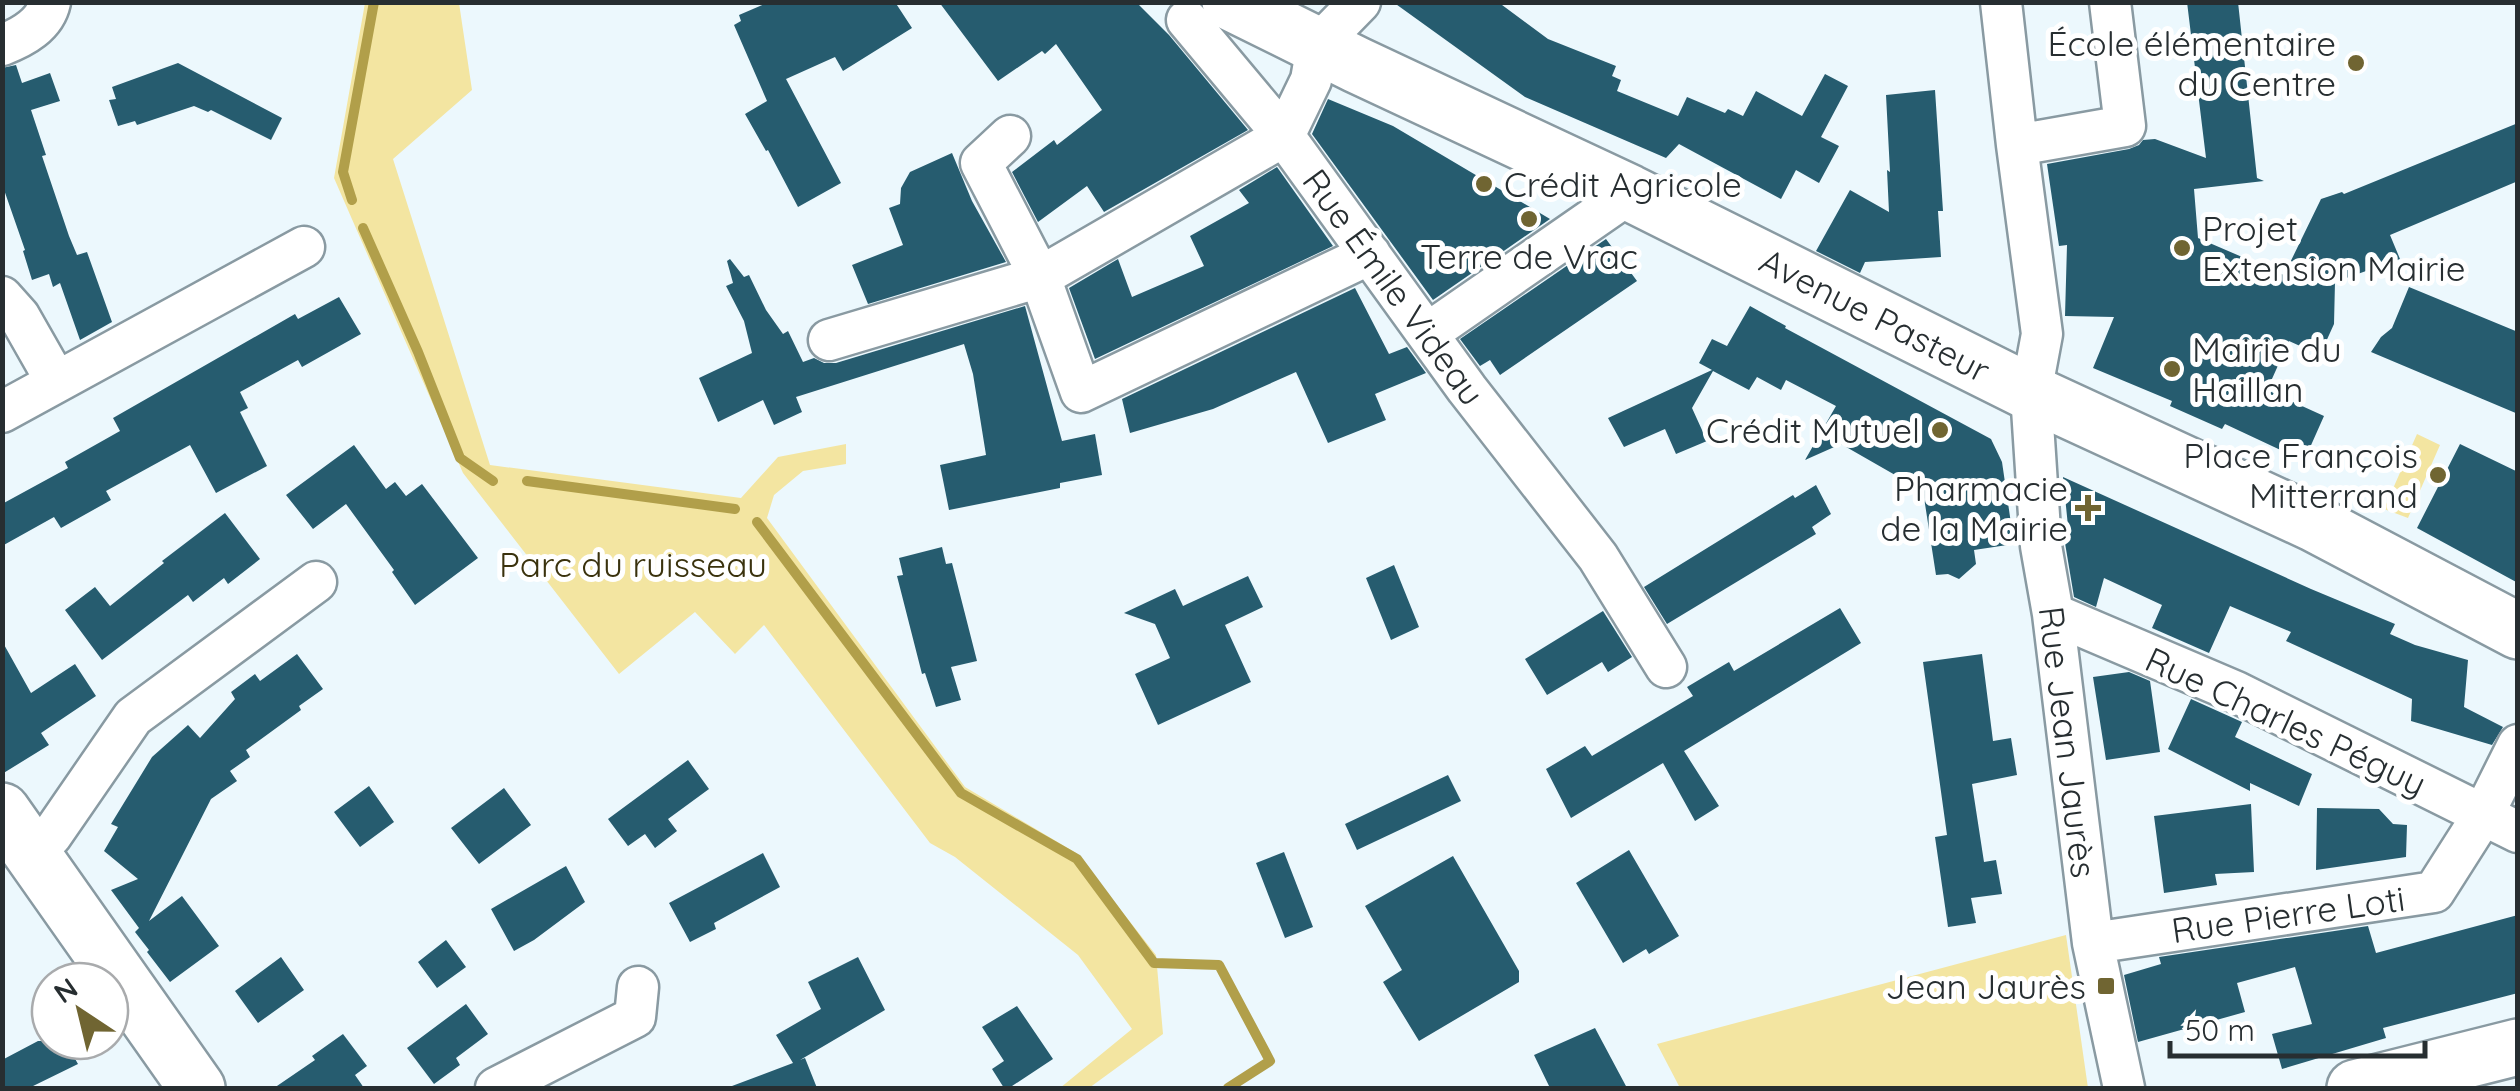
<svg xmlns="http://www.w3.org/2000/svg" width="2520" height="1091" font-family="Quicksand,sans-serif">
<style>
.green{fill:#f3e5a1}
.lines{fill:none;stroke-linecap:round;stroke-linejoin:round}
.stream{stroke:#b19f4a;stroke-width:10}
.building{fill:#265c6f}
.street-casing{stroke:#899aa2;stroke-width:45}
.secondary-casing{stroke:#899aa2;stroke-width:60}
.street{stroke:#fff;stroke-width:40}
.secondary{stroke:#fff;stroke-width:55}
.poi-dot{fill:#706532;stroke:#fff;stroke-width:4}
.labels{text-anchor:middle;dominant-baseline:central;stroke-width:10;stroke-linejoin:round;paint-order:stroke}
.poi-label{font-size:35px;fill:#272e31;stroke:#fff;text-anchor:end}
.street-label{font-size:35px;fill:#272e31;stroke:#fff}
.park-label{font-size:35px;fill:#3a320d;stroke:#fff}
</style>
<rect width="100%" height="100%" fill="#ecf8fd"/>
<path class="green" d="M365,3H459L472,90L393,159L490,465L741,498L778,457L846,444V464L803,471L774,495L767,518L965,787L1076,853L1156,955L1163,1034L1089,1088H1060L1132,1029L1078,955L955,857L930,843L764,625L735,654L695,612L619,674L463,473L334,178Z
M2417,434L2440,445L2408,518L2384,509Z
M2066,935L2088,1088H1680L1657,1044Z"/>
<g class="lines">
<path class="stream" d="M352,200L343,172L374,2
M363,228L418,352L460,458L493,481
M527,481L735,509
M757,522L961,793L1077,859L1154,963L1219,965L1270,1061L1228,1088"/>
</g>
<path class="building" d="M769,2H895L912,28L843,71L835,57L786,79L841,183L798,207L768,150L766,151L745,114L767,101L734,25L741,21L739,15Z
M939,2H1136L1169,35L1248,130L1104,212L1087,186L1038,222L1012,172L1054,140L1057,145L1102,110L1056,44L1045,54L1042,51L998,81Z
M1393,2H1498L1548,39L1616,66L1612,76L1621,80L1617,91L1678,116L1687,97L1725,113L1728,109L1743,116L1756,91L1802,116L1825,74L1848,86L1821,137L1839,146L1819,183L1796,170L1781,199L1679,144L1666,158L1525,97Z
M2187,2H2238L2257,178L2264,181L2194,189L2198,238L2284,275L2321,199L2342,192L2344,194L2518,123V181L2390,235L2400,259L2335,282L2334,324L2320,355L2289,341L2267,390L2324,416L2304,461L2225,424L2222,429L2170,406L2172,401L2093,368L2114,317L2065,316L2067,245L2059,246L2047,164L2129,149L2139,145L2143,140L2155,139L2206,158Z
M178,63L282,118L271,140L211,110L208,112L194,106L137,125L135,121L118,126L109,100L116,99L112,87Z
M16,65L22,83L50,73L60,101L31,110L46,155L42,156L69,236L77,255L87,252L112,322L80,340L60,283L53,287L49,274L32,280L23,251L25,250L2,184V68Z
M1935,90L1943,211H1938L1941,257L1865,262L1860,273L1816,251L1850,190L1889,212L1887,170L1890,172L1886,95Z
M1328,99L1393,126L1550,219L1433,300L1312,134Z
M952,153L972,201L1006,262L868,304L852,265L903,245L889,208L900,204L901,188L910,172Z
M1277,167L1333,246L1095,359L1069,288L1118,259L1132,297L1204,266L1190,236L1249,203L1239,190Z
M1606,239L1637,281L1500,375L1490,360L1480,366L1460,339Z
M730,259L744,277L749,275L766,310L783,334L788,331L803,362L814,358L824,363H836L1025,306L1062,441L1095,434L1102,475L1060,483V488L949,510L940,465L986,455L973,374L964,344L796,397L802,412L774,425L763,400L718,422L699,378L752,353L744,321L726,286L733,283L727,261Z
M2409,287L2518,332V414L2371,352L2381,337L2392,328Z
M1355,288L1389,354L1407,347L1426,373L1375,394L1386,420L1328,443L1296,372L1213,409L1130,433L1122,399Z
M339,297L361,334L302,367L298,360L240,392L248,408L240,412L267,466L216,493L190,445L106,491L111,500L61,528L54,517L2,546V504L68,468L65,462L120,431L113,418L295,314L298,319Z
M1750,306L1786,326L1785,328L1991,439L2002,462L2014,544L1974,550L1976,564L1959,579L1948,574L1936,575L1923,491L1841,444L1805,460L1836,406L1786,380L1781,390L1757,377L1749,390L1713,371L1692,408L1707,441L1676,454L1665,429L1624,447L1608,418L1712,370L1699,363L1712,339L1727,346Z
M2460,444L2518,472V583L2417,528Z
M354,445L386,489L395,482L406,496L422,484L478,558L415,605L392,572L394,570L346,504L313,529L286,495Z
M2063,477L2311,589L2395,624L2390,634L2415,645L2468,660L2464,707L2503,727L2492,745L2411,721L2412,699L2286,641L2291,632L2230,606L2209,653L2152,628L2162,605L2104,578L2096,607L2074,597L2065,543L2068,526Z
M1816,485L1831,514L1812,527L1816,534L1667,624L1644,587L1793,495L1795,498Z
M225,513L260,559L228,584L224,578L193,602L188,595L102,660L65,610L95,587L110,606L164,563L162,561Z
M942,547L946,564L952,563L977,661L951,667L961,700L936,707L925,673L922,674L897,576L903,575L899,558Z
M1394,565L1419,627L1391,640L1366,578Z
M1248,576L1263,607L1225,625L1251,682L1158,725L1135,674L1170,658L1155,624L1124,613L1175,589L1183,606Z
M1840,608L1861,643L1684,751L1719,806L1695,821L1663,763L1571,818L1546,769L1585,746L1592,756L1693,696L1687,687L1729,662L1734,671Z
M1603,611L1632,657L1608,672L1602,662L1547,695L1525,659Z
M2,641L31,693L75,664L96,696L41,733L49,745L2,774Z
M297,654L323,689L299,706L301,710L246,750L250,757L230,771L237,781L211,799L149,921L182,896L219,946L170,982L147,952L149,950L135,932L139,928L111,890L138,879L104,851L118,827L111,824L152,757L188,725L200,738L235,699L231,692L255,674L260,681Z
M1982,654L1993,741L2011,738L2017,775L1972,784L1984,862L1996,860L2002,894L1971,898L1976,923L1948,927L1935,837L1947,835L1923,662Z
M2129,672L2150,681L2160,752L2106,760L2093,677Z
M2191,699L2242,722L2235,737L2312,774L2299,806L2250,783V791L2168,749Z
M688,760L709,789L668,819L677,831L655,848L645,834L628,846L608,819Z
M1448,775L1461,801L1357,850L1345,824Z
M369,786L394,822L360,847L334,812Z
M504,788L531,825L479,864L451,828Z
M2251,804L2254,872L2215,874L2217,885L2164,893L2154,816Z
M2317,808L2379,809L2393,824L2407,825L2406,857L2316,870Z
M1629,850L1679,936L1649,954L1646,949L1623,963L1576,883Z
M1284,852L1313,927L1285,938L1256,863Z
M763,853L780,887L714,923L716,929L690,942L669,903Z
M1453,856L1519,971V982L1419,1041L1383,982L1402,970L1365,906Z
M566,866L585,902L534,940L514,951L491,909Z
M2518,915V993L2383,1028L2386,1038L2282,1069L2272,1034L2312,1024L2295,967L2237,983L2245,1012L2138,1042L2124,975L2161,964L2159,957L2368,926L2376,953Z
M446,940L466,967L437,988L418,962Z
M281,957L304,990L258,1023L235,991Z
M858,957L885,1010L800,1060L805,1058L817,1088H732V1086L793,1063L776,1035L821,1009L808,982Z
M466,1004L488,1034L456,1058L460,1065L434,1084L407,1048Z
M1017,1006L1053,1059L1009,1088H1004L992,1069L1004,1061L982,1027Z
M1595,1028L1627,1088H1550L1534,1055Z
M343,1034L367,1066L355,1075L364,1088H274L315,1060L312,1056Z
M38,1041H65L78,1064L29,1088H2V1060Z"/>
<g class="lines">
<g class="street-casing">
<path id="street" d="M2001,2L2017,145L2042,334L2031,393L2041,546L2053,614L2093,943L2124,1088
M1187,20L1284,136L1467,389L1598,557L1666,667
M2,45C23,37 45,25 50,2
M1010,136L981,163L1040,277L1081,392L1370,254
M2017,145L2125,126L2110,2
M2,297L19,316L56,381
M1428,333L1630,193
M829,340L1040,277L1284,136L1311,80L1317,46L1360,2
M2,412L304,247
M2053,614L2236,692L2518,832
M30,850L51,836L133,717L316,582
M2093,943L2434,892L2483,815L2518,745
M496,1088L635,1017L638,987"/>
</g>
<g class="secondary-casing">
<path id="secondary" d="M1230,2L1357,65L1630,193L2031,393L2313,523L2518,631
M2,811L197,1088
M2355,1088L2518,1047"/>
</g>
<use href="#street" class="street"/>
<use href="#secondary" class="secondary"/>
</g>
<g class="poi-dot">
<circle cx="2356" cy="63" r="10"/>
<circle cx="1484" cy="184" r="10"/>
<circle cx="1529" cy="219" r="10"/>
<circle cx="2182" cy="248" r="10"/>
<circle cx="2172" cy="369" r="10"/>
<circle cx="1940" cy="430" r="10"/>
<circle cx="2438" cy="475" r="10"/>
<path d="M2083 493h10v10h10v10h-10v10h-10v-10h-10v-10h10z"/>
<rect x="2096" y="976" width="20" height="20" rx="5"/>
</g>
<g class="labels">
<g class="poi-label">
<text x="2336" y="43">École élémentaire<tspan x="2336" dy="40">du Centre</tspan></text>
<text x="1504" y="184" text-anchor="start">Crédit Agricole</text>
<text x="2202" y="228" text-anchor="start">Projet<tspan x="2202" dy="40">Extension Mairie</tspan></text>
<text x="1529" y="256" text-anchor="middle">Terre de Vrac</text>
<text x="2192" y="349" text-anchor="start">Mairie du<tspan x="2192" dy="40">Haillan</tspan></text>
<text x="1920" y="430">Crédit Mutuel</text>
<text x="2418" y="455">Place François<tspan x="2418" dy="40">Mitterrand</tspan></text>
<text x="2068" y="488">Pharmacie<tspan x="2068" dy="40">de la Mairie</tspan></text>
<text x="2086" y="986">Jean Jaurès</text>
</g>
<g class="street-label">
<text transform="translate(1394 287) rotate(54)">Rue Émile Videau</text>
<text transform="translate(1875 315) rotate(27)">Avenue Pasteur</text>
<text transform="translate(2286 721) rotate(25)">Rue Charles Péguy</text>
<text transform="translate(2068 742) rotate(83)">Rue Jean Jaurès</text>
<text transform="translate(2288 914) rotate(-8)">Rue Pierre Loti</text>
</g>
<g class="park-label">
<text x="633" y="564">Parc du ruisseau</text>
</g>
</g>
<rect width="2520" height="1091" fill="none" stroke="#272e31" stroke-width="10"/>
<g transform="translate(80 1011) rotate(325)"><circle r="48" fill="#ffffff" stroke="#a9abad" stroke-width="2.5"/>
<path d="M0-8L18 38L0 25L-18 38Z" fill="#706532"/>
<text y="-15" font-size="28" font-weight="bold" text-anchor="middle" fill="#272e31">N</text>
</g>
<path d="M2170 1041v15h255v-15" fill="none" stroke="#272e31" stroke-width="5"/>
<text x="2185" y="1041" font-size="30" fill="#272e31" stroke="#ffffff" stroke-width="8" paint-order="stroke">50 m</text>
</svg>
